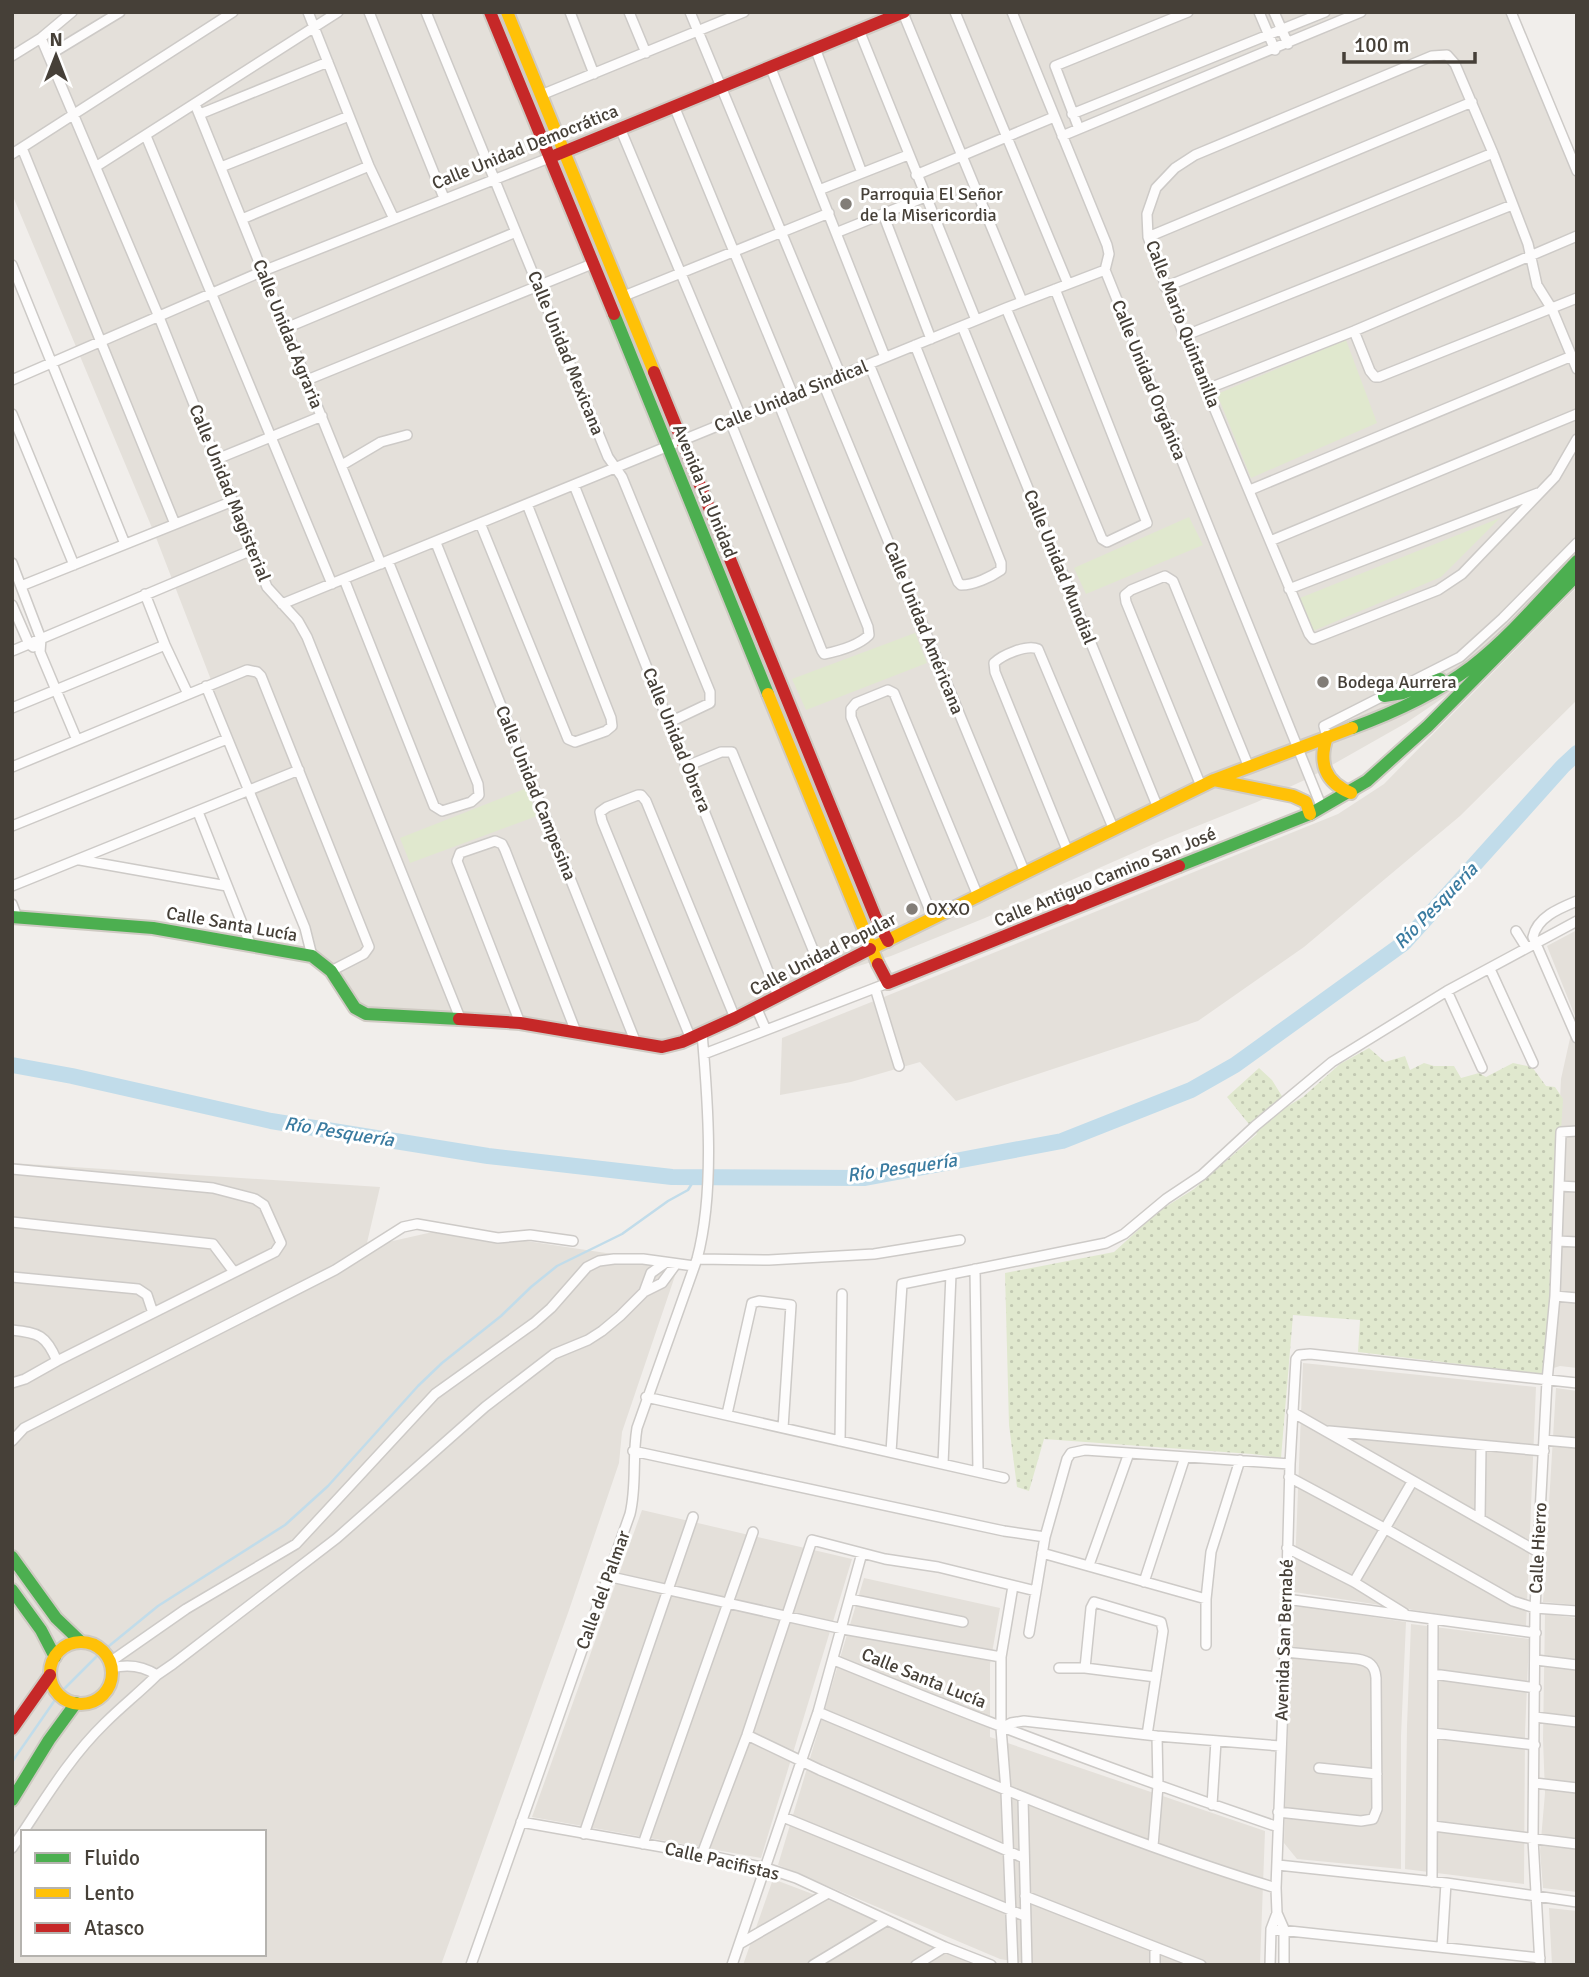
<svg xmlns="http://www.w3.org/2000/svg" width="1589" height="1977" font-family="Signika,sans-serif">
<style>
.residential{fill:#e4e0da;fill-rule:evenodd}
.grass{fill:url(#grass-dots)}
.park{fill:#e0e8ce}
.lines{fill:none;stroke-linecap:round;stroke-linejoin:round}
.stream{stroke:#c1dcea;stroke-width:2.5}
.river{stroke:#c1dcea;stroke-width:16}
.street-casing{stroke:#cdcac7;stroke-width:12}
.fast-casing{stroke:#cfcac3;stroke-width:16}
.slow-casing{stroke:#cfcac3;stroke-width:16}
.jam-casing{stroke:#cfcac3;stroke-width:16}
.street{stroke:#fdfcfc;stroke-width:9}
.fast{stroke:#4caf50;stroke-width:12}
.slow{stroke:#ffc107;stroke-width:12}
.jam{stroke:#c62828;stroke-width:12}
.poi-dot{fill:#827d77;stroke:#fff;stroke-width:2.5}
.labels{text-anchor:middle;dominant-baseline:central;stroke-width:6;stroke-linejoin:round;paint-order:stroke}
.street-label{font-size:18px;fill:#464038;stroke:#fff}
.poi-label{font-size:18px;fill:#464038;stroke:#fff;text-anchor:start}
.water-label{font-size:19px;font-style:italic;fill:#3a7ba0;stroke:#fff}
</style>
<defs>
<pattern id="grass-dots" width="8" height="8" patternUnits="userSpaceOnUse" patternTransform="scale(1.75)"><rect width="8" height="8" fill="#e0e8ce"/><path d="M2 2h.1M6 6h.1" fill="none" stroke="#c2c8b2" stroke-width="1.8" stroke-linecap="round"/></pattern>
</defs>
<rect width="100%" height="100%" fill="#f1eeeb"/>
<path class="residential" d="M12,12H1512L1577,170V570L1468,681L1406,723L1309,778L1257,802L1165,839L985,918L891,956L826,976L684,1045L550,1030L362,1018L314,947L208,687L213,685L155,535L12,194Z
M1577,587V700L1460,816L1304,947L1198,1021L956,1101L920,1062L851,1082L780,1095L782,1038L1338,814L1384,784Z
M1577,930V1368L1560,1366L1547,1370L1561,1079L1575,1016L1547,946Z
M12,1163L380,1187L366,1247L446,1229L679,1264L622,1432L619,1463L568,1613L441,1965H12ZM23,1832H264V1954H23Z
M1303,1363L1536,1387L1526,1627L1294,1592Z
M1556,1388L1577,1391V1605L1543,1602Z
M642,1510L852,1559L761,1858L532,1817Z
M864,1578L1000,1608L990,1664V1737L1265,1831L1260,1965H1036L1000,1959L778,1865Z
M1292,1605L1406,1622L1401,1736V1869L1297,1859L1284,1843Z
M1545,1614L1577,1618V1892L1543,1888L1540,1851L1545,1793L1543,1739Z
M1411,1624L1529,1639L1525,1733L1524,1884L1405,1869L1407,1726Z
M773,1879L831,1901L974,1965H743Z
M1549,1908L1577,1911V1965H1552Z"/>
<path class="grass" d="M1369,1048L1385,1062L1405,1056L1410,1070L1424,1063L1434,1066H1454L1461,1078L1479,1073L1486,1077L1513,1063L1532,1067L1546,1086L1555,1087L1563,1099L1548,1343L1543,1374L1358,1352L1360,1320L1293,1315L1281,1458L1252,1454L1044,1439L1029,1491L1017,1487L1009,1425L1005,1273L1114,1252L1159,1211L1194,1189L1257,1134L1227,1097L1259,1068L1272,1080L1288,1106L1303,1097L1340,1064Z"/>
<path class="park" d="M1346,340L1377,423L1251,478L1217,394Z
M1189,517L1203,545L1086,594L1074,568Z
M1500,518L1441,577L1313,631L1300,598Z
M915,633L927,663L806,710L792,679Z
M527,788L537,816L410,863L400,838Z"/>
<g class="lines">
<path class="stream" d="M109,1646L158,1606L285,1525L328,1486L418,1386L442,1363L501,1316L531,1287L557,1266L622,1234L668,1201L688,1190L696,1177
M65,1688L97,1656
M12,1762L55,1700"/>
<path class="river" d="M12,1065L72,1076L271,1121L488,1156L672,1177L865,1178L1062,1141L1191,1090L1235,1065L1404,943L1563,766L1577,753"/>
<g class="street-casing">
<path id="street" d="M308,12L369,166L394,219
M369,12L444,198
M426,12L608,457L622,477L710,692V703L670,722
M570,12L594,74
M629,12L646,53
M690,12L841,376
M955,12L1068,284
M1012,12L1107,245L1109,254L1105,270L1322,808
M1259,12L1275,50
M1274,12L1288,44
M1511,12L1577,171
M903,13L1022,301
M859,30L976,320
M41,38L159,317L267,587L298,621L307,637L460,1018
M815,48L862,173
M49,55L120,12
M12,56L41,38L72,12
M770,66L885,357
M541,95L744,12
M195,104L381,564
M674,106L793,395
M200,114L328,62
M1072,114L1325,12
M620,128L741,417
M1079,129L1055,66L1188,12
M146,136L332,584
M1062,136L1361,12
M22,148L175,524
M12,154L233,12
M97,166L338,12
M221,167L349,116
M916,175L1054,117
M819,190L908,155
M883,214L931,339
M242,219L369,166
M838,232L925,197
M1148,237L1472,102
M12,265L125,544
M1165,287L1493,153
M624,296L829,213
M1006,308L1102,539L1107,542L1147,523L1055,289
M962,326L1158,808
M286,328L516,232
M1354,331L1370,371L1375,377H1379L1577,298
M1184,336L1512,205
M869,364L958,582L961,585C974,585 991,577 1001,570V563L915,345
M1577,369L1552,309L1537,285L1528,244L1493,153L1455,64L1447,55L1432,56L1195,155L1175,168L1156,188L1147,214L1148,237L1184,336L1309,634L1313,639L1438,590L1462,574L1555,477L1577,439
M12,380L263,271L549,158
M307,380L592,264
M823,383L1025,873
M1207,389L1354,331L1577,236
M12,414L74,565
M730,421L822,651L824,654C839,651 858,646 869,635L868,627L778,402
M217,459L322,416
M342,465L381,442L407,435
M574,485L778,996
M1250,490L1572,356
M480,523L568,739L575,742L606,731L612,726L611,718L527,504
M1270,541L1577,414
M436,543L636,1043
M12,563L41,639L40,652L77,740
M344,579L434,806L442,811L471,802L479,795L478,784L388,561
M21,586L233,501
M1289,589L1538,493
M145,594L165,645L188,694
M282,604L1006,308L1105,270
M12,605L29,644L33,647
M12,651L252,550
M206,686L305,928L312,956
M12,708L165,645
M1327,737L1324,726L1460,657L1503,618L1577,543
M687,766L721,752H732L823,974
M12,767L247,670L257,672L261,676L369,947L364,954L331,971
M1201,786L1126,602L1125,595L1131,590L1165,576L1173,581L1248,765
M198,812L251,946
M12,826L227,739
M1068,852L995,672L994,663C1002,655 1027,644 1038,649L1114,830
M80,860L227,886
M12,886L299,770
M1577,901C1560,908 1537,917 1533,937L1577,1038
M12,904L17,917
M933,918L851,717V709L856,703L888,690L894,693L978,896
M1516,931L1526,947
M1490,969L1533,1063
M875,988L899,1066
M1447,991L1482,1068
M756,1007L766,1030
M520,1023L457,861L460,853L495,841L502,844L505,850L576,1032
M691,1039L602,821L600,812L607,807L638,795H641L646,801L735,1018
M704,1054L888,983
M12,1169L213,1188L255,1199L264,1205L281,1243L275,1252L57,1361L25,1379L12,1383
M1560,1186L1577,1187
M12,1222L213,1244L234,1272
M1558,1241L1577,1242
M697,1259L769,1260L874,1254L960,1240
M975,1269L978,1471
M12,1277L138,1289L147,1295L153,1313
M644,1292L651,1273L665,1263
M1555,1296L1577,1298
M12,1330C39,1333 46,1335 57,1361
M646,1397L1004,1478
M1292,1412L1538,1552
M727,1414L752,1303L759,1301L791,1305L783,1428
M1329,1431L1544,1451
M1544,1440L1577,1443
M12,1441L24,1428L335,1270L403,1227L417,1224L498,1238L530,1235L573,1241
M840,1441L842,1294
M633,1451L1004,1531L1045,1537
M891,1452L902,1284L1106,1243L1124,1234L1166,1199L1202,1175L1255,1126L1332,1062L1447,991L1577,921
M943,1464L951,1274
M1289,1477L1386,1529L1513,1601L1535,1608L1577,1611
M1480,1519L1481,1446
M1287,1548L1354,1582L1404,1613
M1042,1553L1206,1599
M1089,1565L1129,1453
M607,1576L843,1629L1001,1657
M1144,1582L1185,1457
M1354,1582L1412,1482
M1013,1586L1001,1657V1728L1006,1791L1013,1965
M850,1599L963,1622
M1286,1599L1536,1633
M1029,1633L1045,1537L1067,1459L1071,1453L1085,1450L1290,1464
M1206,1645V1599L1211,1552L1240,1460
M834,1660C980,1720 1128,1776 1278,1827
M1536,1660L1577,1665
M110,1662L186,1609L296,1544L435,1394L534,1323L551,1308L587,1267L599,1261L614,1259H643L694,1266
M112,1668C127,1664 143,1666 157,1675L173,1664L337,1538L485,1407L554,1354L588,1340L602,1331L620,1316L644,1292L662,1283L676,1264
M1059,1668H1085L1156,1677
M1085,1668L1091,1608L1094,1602L1161,1622L1163,1631L1147,1735
M1433,1674L1536,1688
M818,1712C969,1775 1119,1840 1276,1888
M1535,1717L1577,1722
M1001,1728L1011,1723L1024,1721L1157,1736L1280,1746
M1433,1733L1535,1745
M747,1735L820,1770L1024,1858
M1319,1768L1377,1774
M1535,1783L1577,1788
M1023,1798L1027,1965
M1212,1805L1216,1741
M1278,1812L1361,1821L1373,1819L1377,1809L1376,1678C1375,1665 1369,1661 1357,1659L1285,1652
M783,1817L1025,1916
M521,1822L702,1854L766,1868L796,1878L945,1947L991,1965
M1433,1826L1577,1844
M23,1832C48,1794 72,1755 105,1723C122,1706 140,1692 157,1675
M584,1834L693,1517
M643,1844L753,1532
M1153,1846L1158,1786L1157,1736
M12,1848L23,1832
M702,1854L747,1735L812,1540L885,1559L938,1567L1036,1591
M1278,1865L1446,1883L1577,1902
M1432,1882L1433,1620
M1025,1896L1201,1965
M1271,1929L1540,1958
M741,1943L828,1893
M1442,1946L1446,1883
M1155,1948V1965
M471,1965L630,1514C637,1486 632,1457 637,1428L697,1259C715,1192 708,1102 702,1033
M732,1965L818,1712L862,1553
M813,1965L886,1921
M916,1965L945,1947
M1270,1965L1271,1929L1277,1913
M1284,1965V1929L1277,1913L1276,1888L1285,1652L1290,1464L1296,1359L1299,1355L1310,1354L1577,1383
M1540,1965L1533,1839L1535,1608L1547,1381L1555,1296L1561,1132L1577,1131"/>
</g>
<g class="fast-casing">
<path id="fast" d="M614,314L768,694
M1384,696L1403,693L1440,679
M1352,728C1393,713 1435,694 1471,667C1510,637 1543,597 1577,561
M1179,866L1310,814L1367,781L1428,726L1577,575
M12,917L153,928L312,956L331,971L355,1008L366,1014L459,1019
M12,1557L56,1618L81,1642
M12,1590L41,1630L55,1657
M12,1800L49,1740L76,1703"/>
</g>
<g class="slow-casing">
<path id="slow" d="M507,12L654,372
M768,694L878,964
M1327,737C1318,763 1325,782 1351,793
M1214,780L1293,796L1306,802L1310,814
M870,949L1214,780L1352,728
M50 1673a31 31 0 1 1 62 0a31 31 0 1 1-62 0Z"/>
</g>
<g class="jam-casing">
<path id="jam" d="M490,12L614,314
M556,155L904,12
M654,372L875,916L888,941
M878,964L888,983L1179,866
M459,1019L520,1023L662,1047L682,1042L735,1018L870,949
M12,1729L50,1675"/>
</g>
<use href="#street" class="street"/>
<use href="#fast" class="fast"/>
<use href="#slow" class="slow"/>
<use href="#jam" class="jam"/>
</g>
<g class="poi-dot">
<circle cx="846" cy="204" r="7"/>
<circle cx="1323" cy="682" r="7"/>
<circle cx="912" cy="909" r="7"/>
</g>
<g class="labels">
<g class="street-label">
<text transform="translate(525 147) rotate(-22)">Calle Unidad Democrática</text>
<text transform="translate(1183 324) rotate(69)">Calle Mario Quintanilla</text>
<text transform="translate(288 334) rotate(68)">Calle Unidad Agraria</text>
<text transform="translate(566 353) rotate(68)">Calle Unidad Mexicana</text>
<text transform="translate(1149 380) rotate(68)">Calle Unidad Orgánica</text>
<text transform="translate(791 396) rotate(-22)">Calle Unidad Sindical</text>
<text transform="translate(705 491) rotate(68)">Avenida La Unidad</text>
<text transform="translate(230 493) rotate(68)">Calle Unidad Magisterial</text>
<text transform="translate(1060 567) rotate(68)">Calle Unidad Mundial</text>
<text transform="translate(924 628) rotate(68)">Calle Unidad Américana</text>
<text transform="translate(677 740) rotate(68)">Calle Unidad Obrera</text>
<text transform="translate(536 793) rotate(68)">Calle Unidad Campesina</text>
<text transform="translate(1105 877) rotate(-22)">Calle Antiguo Camino San José</text>
<text transform="translate(232 924) rotate(10)">Calle Santa Lucía</text>
<text transform="translate(823 954) rotate(-27)">Calle Unidad Popular</text>
<text transform="translate(1538 1548) rotate(-87)">Calle Hierro</text>
<text transform="translate(603 1590) rotate(-70)">Calle del Palmar</text>
<text transform="translate(1284 1640) rotate(-88)">Avenida San Bernabé</text>
<text transform="translate(924 1678) rotate(22)">Calle Santa Lucía</text>
<text transform="translate(722 1861) rotate(13)">Calle Pacifistas</text>
</g>
<g class="poi-label">
<text x="860" y="194">Parroquia El Señor<tspan x="860" dy="21">de la Misericordia</tspan></text>
<text x="1337" y="682">Bodega Aurrera</text>
<text x="926" y="909">OXXO</text>
</g>
<g class="water-label">
<text transform="translate(1436 906) rotate(-46)">Río Pesquería</text>
<text transform="translate(339 1132) rotate(9)">Río Pesquería</text>
<text transform="translate(902 1168) rotate(-8)">Río Pesquería</text>
</g>
</g>
<rect width="1589" height="1977" fill="none" stroke="#464038" stroke-width="28"/>
<rect x="21" y="1830" width="245" height="126" fill="#ffffff" stroke="#b5b3af" stroke-width="2"/>
<rect x="35" y="1853" width="35" height="10" fill="#4caf50" stroke="#b5b3af" stroke-width="2"/>
<text x="84" y="1865" font-size="21" fill="#464038">Fluido</text>
<rect x="35" y="1888" width="35" height="10" fill="#ffc107" stroke="#b5b3af" stroke-width="2"/>
<text x="84" y="1900" font-size="21" fill="#464038">Lento</text>
<rect x="35" y="1923" width="35" height="10" fill="#c62828" stroke="#b5b3af" stroke-width="2"/>
<text x="84" y="1935" font-size="21" fill="#464038">Atasco</text>
<g transform="translate(56 56)" stroke="#ffffff" stroke-width="5" paint-order="stroke">
<path d="M0-5L12 26L0 18L-12 26Z" fill="#464038"/>
<text y="-10" font-size="19" font-weight="bold" text-anchor="middle" fill="#464038">N</text>
</g>
<path d="M1344 52v10h131v-10" fill="none" stroke="#464038" stroke-width="3.5"/>
<text x="1354" y="52" font-size="21" fill="#464038" stroke="#ffffff" stroke-width="5" paint-order="stroke">100 m</text>
</svg>
